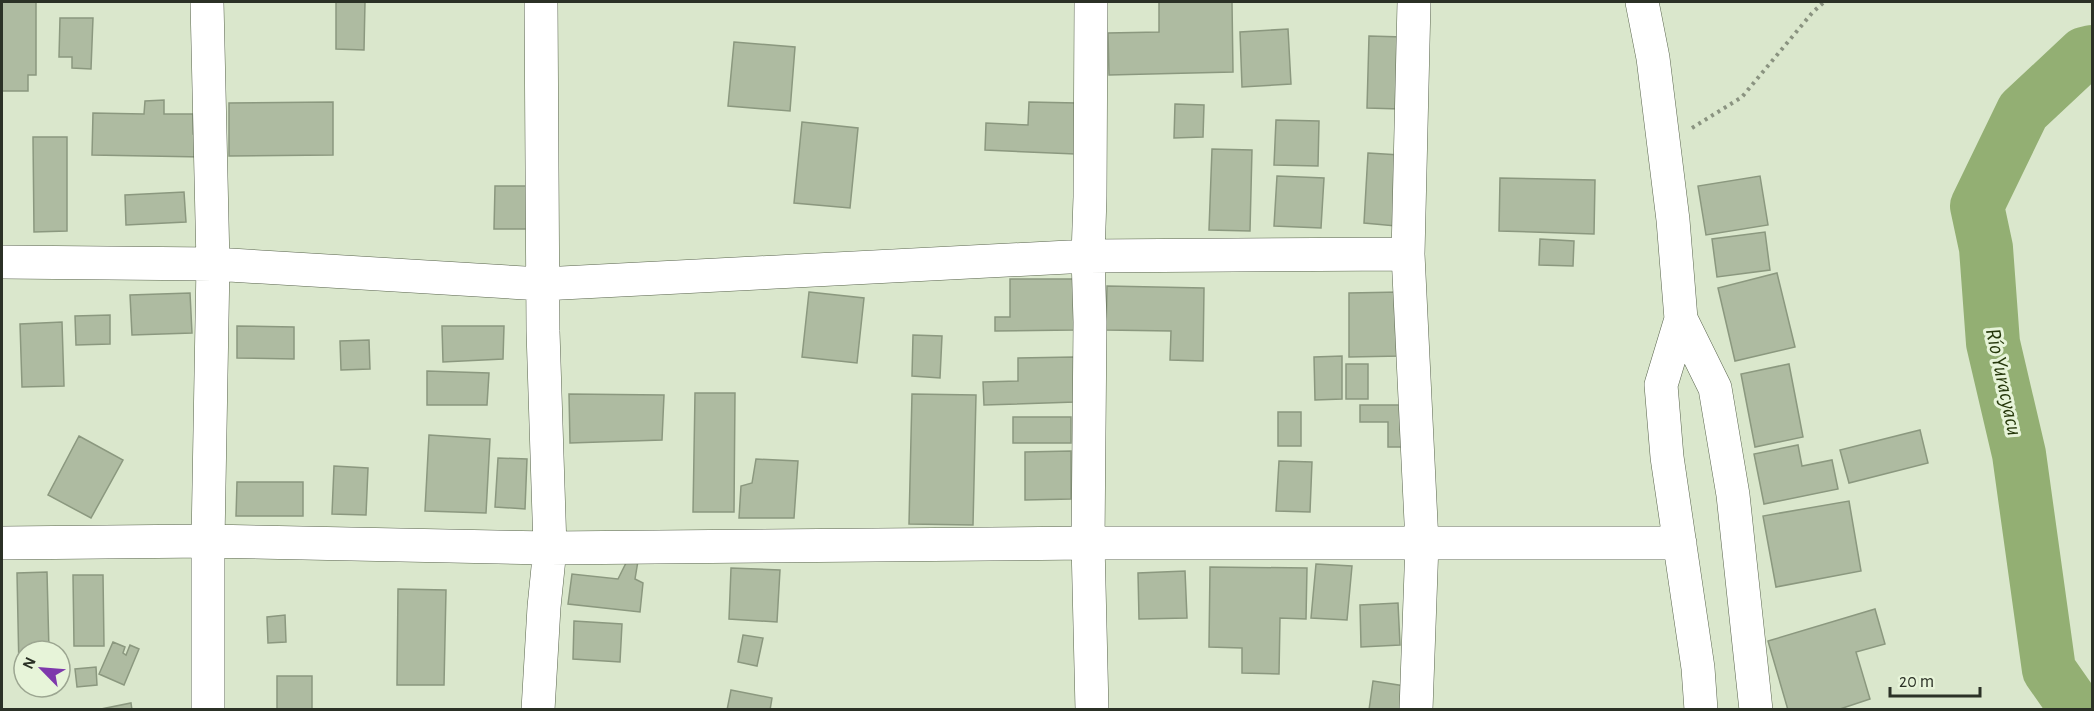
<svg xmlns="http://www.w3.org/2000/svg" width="2094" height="711" font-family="'Alegreya Sans',sans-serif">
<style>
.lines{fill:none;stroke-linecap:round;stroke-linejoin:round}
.river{stroke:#93af73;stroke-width:54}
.building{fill:#aebba1;stroke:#8b987f;stroke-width:1.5}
.minor-casing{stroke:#59644d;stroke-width:34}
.path{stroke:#8a9380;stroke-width:4;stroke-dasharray:3 4.5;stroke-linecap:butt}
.minor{stroke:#fff;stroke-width:33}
.labels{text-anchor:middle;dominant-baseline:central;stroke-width:6;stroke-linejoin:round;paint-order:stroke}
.water-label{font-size:22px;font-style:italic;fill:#26380b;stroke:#e7f4d9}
</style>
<rect width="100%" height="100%" fill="#dae7cc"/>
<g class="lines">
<path class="river" d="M2077,710L2049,670L2019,454L1993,343L1986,248L1977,206L2023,111L2084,54L2092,52"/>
</g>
<path class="building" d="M2,2H36V75H28V91H2Z
M336,2H365L364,50L336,49Z
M1159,2H1232L1233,72L1109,75L1108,33L1159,32Z
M60,18H93L91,69L72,68V57H59Z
M1288,29L1291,84L1242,87L1240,32Z
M1369,36L1403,37L1400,109L1367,108Z
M734,42L795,47L790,111L728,106Z
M164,100V114H193V134H203V157L92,155L93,113L144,114L145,101Z
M333,102V155L229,156V103Z
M1029,102L1077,103L1075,154L985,150L986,123L1028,125Z
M1175,104L1204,105L1203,137L1174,138Z
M1276,120L1319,121L1318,166L1274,165Z
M802,122L858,128L850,208L794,203Z
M33,137H67V231L34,232Z
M1212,149L1252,150L1250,231L1209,230Z
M1368,153L1400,155L1396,226L1364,223Z
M1277,176L1324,178L1321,228L1274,226Z
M1760,176L1768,225L1706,235L1698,186Z
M1500,178L1595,180L1594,234L1499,231Z
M495,186H528L527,229H494Z
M184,192L186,222L126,225L125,195Z
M1765,232L1770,270L1717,277L1712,239Z
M1540,239L1574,241L1573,266L1539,265Z
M1777,273L1795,347L1735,361L1718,288Z
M1010,279H1074V330L995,331V317H1010Z
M1107,286L1204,288L1203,361L1170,360L1171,331L1106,330Z
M809,292L864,298L857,363L802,357Z
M1400,292L1401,356L1349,357V293Z
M190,293L192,333L132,335L130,295Z
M110,315V344L76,345L75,316Z
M62,322L64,386L22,387L20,324Z
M237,326L294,327V359L237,358Z
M442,326H504L503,359L443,362Z
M913,335L942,336L940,378L912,376Z
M369,340L370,369L341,370L340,341Z
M1342,356V399L1315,400L1314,357Z
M1074,357L1075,402L984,405L983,382L1018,381V358Z
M1346,364H1368V399H1346Z
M1789,364L1803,437L1755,447L1741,374Z
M427,371L489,373L487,405H427Z
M695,393H735L734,512H693Z
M569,394L664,395L662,440L570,443Z
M912,394L976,395L973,525L909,524Z
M1360,405H1404V447H1388V422H1360Z
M1278,412H1301V446H1278Z
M1013,417H1071V443H1013Z
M1920,430L1928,463L1849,483L1840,450Z
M429,435L490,439L486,513L425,511Z
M79,436L123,460L91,518L48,495Z
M1798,445L1802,466L1832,460L1838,489L1764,504L1754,454Z
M1071,451V499L1025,500V452Z
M498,458L527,459L525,509L495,507Z
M756,459L798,461L794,518H739L741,486L752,483Z
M1279,461L1312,462L1310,512L1276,511Z
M334,466L368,468L366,515L332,514Z
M237,482H303V516H236Z
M1849,501L1861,571L1776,587L1763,516Z
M629,557L638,561L635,579L643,583L640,612L568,604L572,574L618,579Z
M1316,564L1352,566L1347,620L1311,618Z
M1210,567L1307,568L1306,619L1280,618L1279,674L1242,673V648L1209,647Z
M731,568L780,570L777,622L729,619Z
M1185,571L1187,618L1139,619L1138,573Z
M47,572L49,651H24V670H19L17,573Z
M73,575H103L104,646H74Z
M398,589L446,590L444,685H397Z
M1398,603L1400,645L1361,647L1360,605Z
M1875,609L1885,644L1856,652L1870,699L1837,710H1788L1768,641Z
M285,615L286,642L268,643L267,617Z
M574,621L622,624L620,662L573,659Z
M743,635L763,638L757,666L738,662Z
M113,642L125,647L123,653L126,655L130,645L139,649L124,685L99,674Z
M96,667L97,685L77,687L75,669Z
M277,676H312V710H277Z
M1373,681L1411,687L1408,710H1369Z
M731,690L772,698L770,710H727Z
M131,703L132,710H96Z"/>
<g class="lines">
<g class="minor-casing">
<path id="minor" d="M207,2L213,264L208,541V710
M1091,2L1090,197L1088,256L1090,322L1088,543L1092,710
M1414,2L1408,254L1422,543L1416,710
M1642,2L1653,58L1673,220L1681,319L1661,385L1667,457L1698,668L1701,710
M2,262L213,264L542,284L1088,256L1408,254
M1681,319L1715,388L1733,495L1756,710
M2,543L208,541L550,548L1088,543H1680
M538,710L544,607L550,548L543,331L541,2"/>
</g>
<path class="path" d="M1692,128L1742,97L1812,13L1824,2"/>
<use href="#minor" class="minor"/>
</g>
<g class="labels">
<g class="water-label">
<text transform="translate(2004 382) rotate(78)">Río Yuracyacu</text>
</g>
</g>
<rect width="2094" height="711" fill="none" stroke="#2b3126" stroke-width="6"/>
<g transform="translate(42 669) rotate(295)"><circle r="28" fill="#e7f4d9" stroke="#9ca691" stroke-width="1.5"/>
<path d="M0-4.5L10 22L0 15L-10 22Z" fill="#7e38ac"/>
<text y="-9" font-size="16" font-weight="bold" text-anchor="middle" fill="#2b3126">N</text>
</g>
<path d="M1890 687v9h90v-9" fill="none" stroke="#2b3126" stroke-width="3"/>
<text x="1899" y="687" font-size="18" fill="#2b3126" stroke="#e7f4d9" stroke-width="4.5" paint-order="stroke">20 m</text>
</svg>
